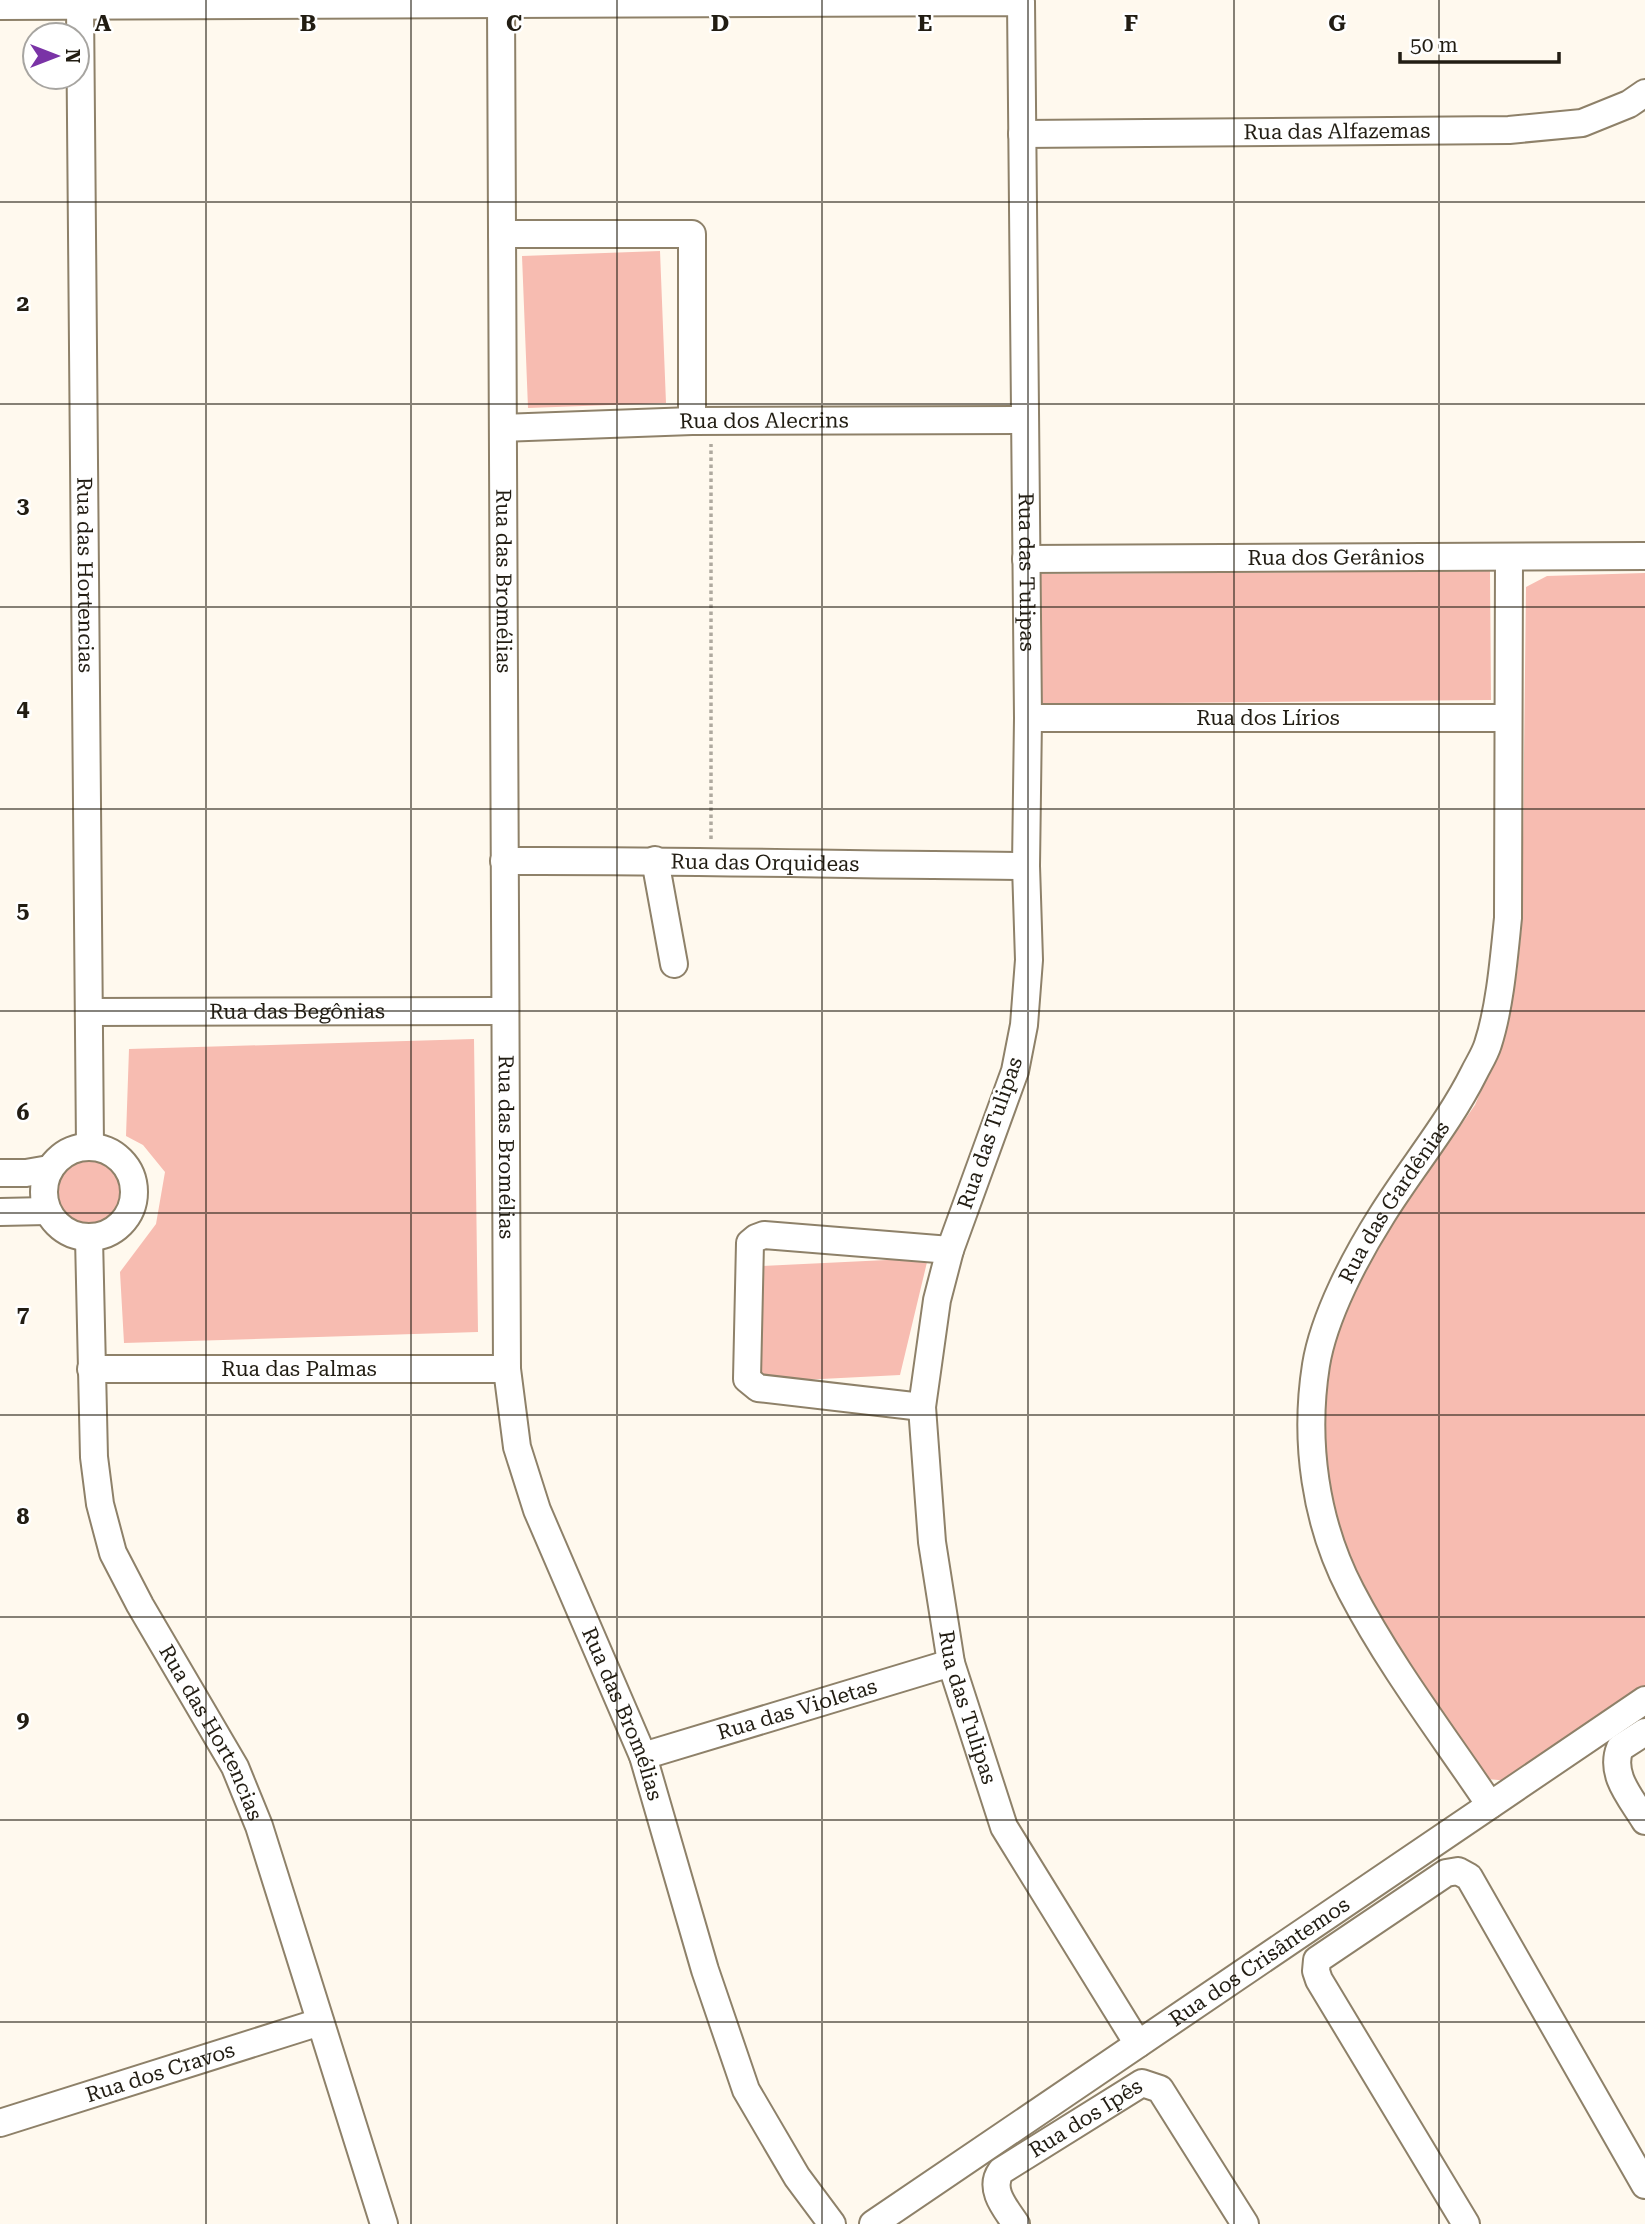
<svg xmlns="http://www.w3.org/2000/svg" width="1645" height="2224" font-family="'Roboto Serif',serif">
<style>
.green{fill:#f7bcb1}
.lines{fill:none;stroke-linecap:round;stroke-linejoin:round}
.minor-casing{stroke:#8e8169;stroke-width:30}
.path{stroke:#afa99f;stroke-width:3.5;stroke-dasharray:3.5 3.5;stroke-linecap:butt}
.minor{stroke:#fff;stroke-width:26}
.grid{fill:none;stroke:#221d13;stroke-width:2;stroke-opacity:0.55}
.labels{text-anchor:middle;dominant-baseline:central;stroke-width:5;stroke-linejoin:round;paint-order:stroke}
.street-label{font-size:21px;fill:#221d13;stroke:#fff}
.grid-label{font-size:23px;text-anchor:middle;font-weight:bold;fill:#221d13;stroke:#fff;stroke-width:5;stroke-linejoin:round;paint-order:stroke}
</style>
<rect width="100%" height="100%" fill="#fff9ee"/>
<path class="green" d="M660,251L666,403L528,408L522,256Z
M1490,571L1491,700L1042,704L1041,574Z
M1645,573V1688L1510,1781L1487,1779L1386,1628L1359,1580L1341,1534L1325,1469L1324,1415L1328,1365L1347,1304L1395,1219L1475,1105L1499,1048L1517,973L1522,925L1526,587L1547,576Z
M474,1039L478,1332L124,1343L120,1272L156,1224L165,1172L143,1145L126,1136L129,1049Z
M53 1192a36 36 0 1 1 72 0a36 36 0 1 1-72 0Z
M928,1258L900,1375L762,1382L761,1266Z"/>
<g class="lines">
<g class="minor-casing">
<g id="minor">
<path id="s1" d="M501,3L507,1369L517,1447L537,1510L643,1756L705,1970L746,2090L797,2177L832,2224"/>
<path id="s2" d="M80,5L90,1147"/>
<path id="s3" d="M0,6L1021,2L1028,718L1026,866L1029,960L1024,1025L1015,1071L950,1250L937,1300L922,1407L932,1542L951,1663L1004,1827L1138,2044"/>
<path id="s4" d="M1022,134L1509,130L1582,123L1629,104L1645,93"/>
<path d="M502,234H692V421"/>
<path id="s5" d="M503,428L692,421L1025,420"/>
<path id="s6" d="M1026,559L1645,556"/>
<path id="s7" d="M1028,718H1508"/>
<path d="M655,860L674,964"/>
<path id="s8" d="M504,861C678,860 852,865 1026,866"/>
<path id="s9" d="M89,1012L505,1011"/>
<circle cx="89" cy="1192" r="45"/>
<path d="M0,1173H26L49,1169"/>
<path d="M0,1212L47,1211"/>
<path id="s10" d="M89,1238L94,1457L100,1504L113,1553L140,1605L235,1767L259,1826L384,2224"/>
<path id="s11" d="M91,1369H507"/>
<path d="M922,1407L758,1388L747,1379L750,1243L756,1238L764,1235L950,1250"/>
<path d="M1645,1732L1620,1748C1609,1775 1632,1799 1645,1821"/>
<path id="s12" d="M643,1756L951,1663"/>
<path id="s13" d="M1490,1805C1443,1735 1390,1666 1351,1591C1315,1522 1304,1441 1316,1365C1324,1316 1356,1256 1382,1215C1412,1167 1449,1123 1474,1073C1479,1063 1485,1054 1488,1044C1500,1007 1504,957 1508,918L1509,558"/>
<path id="s14" d="M0,2123L320,2022"/>
<path id="s15" d="M873,2224L1645,1700"/>
<path id="s16" d="M1016,2224C1006,2209 988,2189 1001,2171L1142,2083L1160,2089L1245,2224"/>
<path d="M1466,2224L1319,1980L1316,1971L1317,1960L1446,1873L1458,1871L1469,1877L1645,2185"/>
</g>
</g>
<path class="path" d="M711,839V444"/>
<use href="#minor" class="minor"/>
</g>
<path class="grid" d="M206,0V2224M411,0V2224M617,0V2224M822,0V2224M1028,0V2224M1234,0V2224M1439,0V2224M0,202H1645M0,404H1645M0,607H1645M0,809H1645M0,1011H1645M0,1213H1645M0,1415H1645M0,1617H1645M0,1820H1645M0,2022H1645"/>
<g class="labels">
<g class="street-label">
<text stroke="none"><textPath href="#s4" startOffset="315">Rua das Alfazemas</textPath></text>
<text stroke="none"><textPath href="#s5" startOffset="261">Rua dos Alecrins</textPath></text>
<text stroke="none"><textPath href="#s6" startOffset="310">Rua dos Gerânios</textPath></text>
<text stroke="none"><textPath href="#s3" startOffset="1591">Rua das Tulipas</textPath></text>
<text stroke="none"><textPath href="#s2" startOffset="570">Rua das Hortencias</textPath></text>
<text stroke="none"><textPath href="#s1" startOffset="578">Rua das Bromélias</textPath></text>
<text stroke="none"><textPath href="#s7" startOffset="240">Rua dos Lírios</textPath></text>
<text stroke="none"><textPath href="#s8" startOffset="261">Rua das Orquideas</textPath></text>
<text stroke="none"><textPath href="#s9" startOffset="208">Rua das Begônias</textPath></text>
<text transform="translate(990 1133) rotate(-71)">Rua das Tulipas</text>
<text stroke="none"><textPath href="#s1" startOffset="1144">Rua das Bromélias</textPath></text>
<text stroke="none"><textPath href="#s13" startOffset="670">Rua das Gardênias</textPath></text>
<text stroke="none"><textPath href="#s11" startOffset="208">Rua das Palmas</textPath></text>
<text stroke="none"><textPath href="#s3" startOffset="2746">Rua das Tulipas</textPath></text>
<text stroke="none"><textPath href="#s12" startOffset="161">Rua das Violetas</textPath></text>
<text stroke="none"><textPath href="#s1" startOffset="1732">Rua das Bromélias</textPath></text>
<text stroke="none"><textPath href="#s10" startOffset="522">Rua das Hortencias</textPath></text>
<text stroke="none"><textPath href="#s15" startOffset="467">Rua dos Crisântemos</textPath></text>
<text stroke="none"><textPath href="#s14" startOffset="168">Rua dos Cravos</textPath></text>
<text stroke="none"><textPath href="#s16" startOffset="159">Rua dos Ipês</textPath></text>
</g>
</g>
<g class="grid-label">
<text x="103" y="31">A</text>
<text x="308" y="31">B</text>
<text x="514" y="31">C</text>
<text x="720" y="31">D</text>
<text x="925" y="31">E</text>
<text x="1131" y="31">F</text>
<text x="1337" y="31">G</text>
<text x="23" y="311">2</text>
<text x="23" y="513">3</text>
<text x="23" y="716">4</text>
<text x="23" y="918">5</text>
<text x="23" y="1120">6</text>
<text x="23" y="1322">7</text>
<text x="23" y="1524">8</text>
<text x="23" y="1727">9</text>
</g>
<g transform="translate(56 56) rotate(90)"><circle r="33" fill="#ffffff" stroke="#a7a5a1" stroke-width="2"/>
<path d="M0-5L12 26L0 18L-12 26Z" fill="#7a33a6"/>
<text y="-10" font-size="19" font-weight="bold" text-anchor="middle" fill="#221d13">N</text>
</g>
<path d="M1400 52v10h159v-10" fill="none" stroke="#221d13" stroke-width="3.5"/>
<text x="1410" y="52" font-size="21" fill="#221d13" stroke="#ffffff" stroke-width="5" paint-order="stroke">50 m</text>
</svg>
